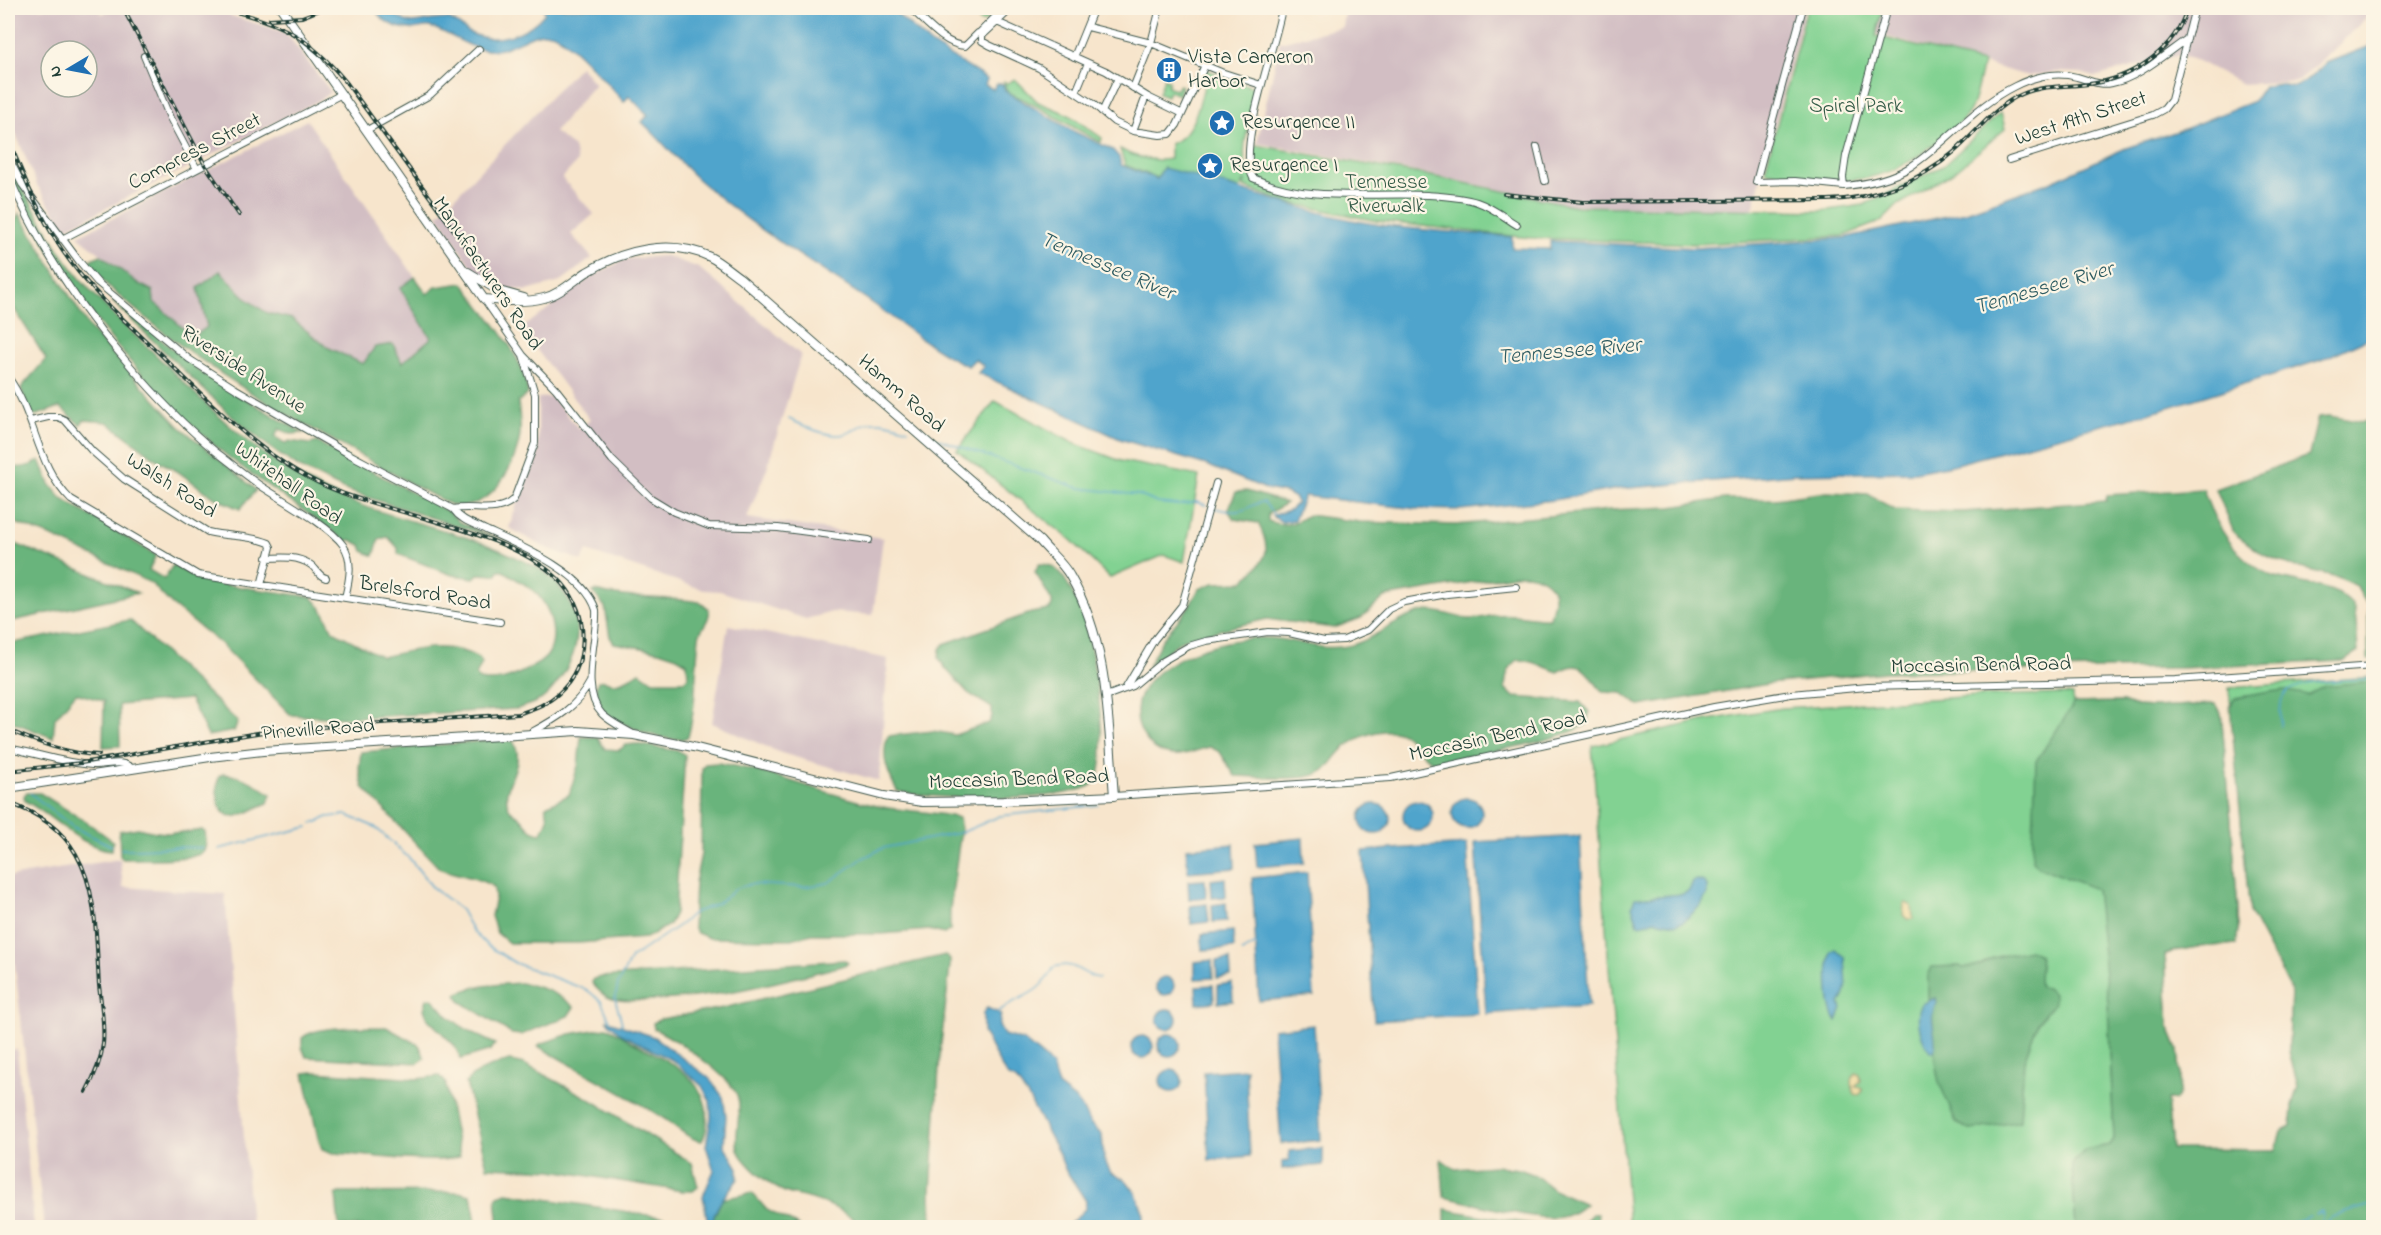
<svg xmlns="http://www.w3.org/2000/svg" width="2381" height="1235" font-family="'Indie Flower',sans-serif">
<style>
.industrial{fill:#d2bec3;fill-rule:evenodd}
.green{fill:#82d292;stroke:#508863;stroke-width:1.5}
.forest{fill:#69b47c;stroke:#447858;stroke-width:1.5}
.sand{fill:#eeda9e;stroke:#868c69;stroke-width:1.5}
.water{fill:#50a4cc;stroke:#387080;stroke-width:1.5}
.lines{fill:none;stroke-linecap:round;stroke-linejoin:round}
.stream{stroke:#50a4cc;stroke-width:1.5}
.minor-casing{stroke:#3f564b;stroke-width:8}
.major-casing{stroke:#3f564b;stroke-width:10}
.minor{stroke:#fff;stroke-width:6}
.major{stroke:#fff;stroke-width:8}
.rail-casing{stroke:#1f3d34;stroke-width:4}
.rail{stroke:#fcf5e5;stroke-width:1.5;stroke-dasharray:4.5;stroke-linecap:butt}
.labels{text-anchor:middle;dominant-baseline:central;stroke-width:4.5;stroke-linejoin:round;paint-order:stroke}
.poi-label{font-size:21px;fill:#1f3d34;stroke:#fcf5e5;text-anchor:start}
.park-label{font-size:21px;fill:#335b47;stroke:#fcf5e5}
.street-label{font-size:21px;fill:#1f3d34;stroke:#fcf5e5}
.water-label{font-size:22px;font-style:italic;fill:#2e5c62;stroke:#fcf5e5}
</style>
<rect width="100%" height="100%" fill="#fcf5e5"/>
<filter id="ink" filterUnits="userSpaceOnUse"><feTurbulence type="fractalNoise" baseFrequency=".0167" numOctaves="2"/><feDisplacementMap in="SourceGraphic" scale="12" xChannelSelector="R" yChannelSelector="G"/><feConvolveMatrix kernelMatrix="1 2 1 2 8 2 1 2 1" color-interpolation-filters="sRGB"/></filter>
<filter id="wash" filterUnits="userSpaceOnUse"><feTurbulence type="fractalNoise" baseFrequency=".008" numOctaves="4" result="noise"/><feDisplacementMap in="SourceGraphic" scale="24" xChannelSelector="R" yChannelSelector="G"/><feGaussianBlur stdDeviation="1.35" result="paint"/><feColorMatrix in="noise" values="0 0 0 0 0 0 0 0 0 0 0 0 0 0 0 0 0 1.4 0 .05"/><feComposite in="paint" operator="in"/></filter>
<g filter="url(#wash)">
<rect width="100%" height="100%" fill="#f7e5cc"/>
<path class="industrial" d="M8,8H100L102,14L114,8H207L286,33L331,92L318,101L65,229L37,185L8,115ZM51,51H87V87H51Z
M1345,8H1805L1753,209L1574,205L1422,173L1257,143L1280,42L1342,27Z
M1880,8H2373V11L2326,57L2298,81L2242,84L2198,61L2179,55L2094,77L2081,73L2057,72L2028,76L1874,33Z
M580,66L595,84L554,132L574,147L577,162L562,178L594,214L571,234L592,258L560,282L527,291L502,287L473,269L438,215Z
M307,120L415,277L401,288L431,338L401,363L363,364L327,347L292,319L267,313L248,300L220,272L207,328L193,337L154,302L153,291L139,284L78,236Z
M666,256L699,268L801,355L767,468L747,518L883,538L873,615L832,612L806,619L720,591L704,590L587,551L582,561L542,546L509,528L524,483L538,453V398L552,397L579,429L590,420L521,329L591,277L626,259Z
M728,625L888,659L879,781L781,753L712,723Z
M120,859L123,887L225,894L251,1227H44L8,904V877Z
M17,1049L34,1227H8V1050Z"/>
<path class="green" d="M967,8H999L985,21L981,22Z
M1807,8H1883L1876,36L1983,63C1979,77 1976,101 1969,112C1964,122 1950,130 1942,137C1883,191 1838,184 1765,171Z
M1207,70L1257,89C1254,115 1237,146 1248,172L1256,145L1421,174L1576,206L1821,211L1863,205L1943,166L2001,112L2005,129L1953,173L1898,205L1882,221L1843,236L1696,244L1531,238L1377,221L1286,202L1244,187L1245,180L1240,189L1163,168L1157,178L1125,165L1120,149C1136,158 1151,162 1170,159V144C1196,135 1200,98 1207,75L1204,73Z
M1164,78L1169,81L1168,86L1176,90L1179,85L1182,86L1179,95L1169,91L1167,96L1159,93Z
M1015,79L1038,102L1069,115L1102,138L1101,142C1069,126 1040,105 1007,92L1004,82L1008,83Z
M995,401L1073,443L1121,461L1199,476L1184,562L1164,555L1110,578L1071,540L957,450Z
M2373,677V1227L2111,1149L2117,1140L2109,1028L2114,1139L2110,1145L2085,1150L2072,1164L2076,1227H1629L1592,746L1702,721L1782,708L1978,696L2066,694L2073,695V703L2123,702L2133,706L2154,707L2216,704L2221,713C2226,765 2231,817 2235,870C2236,895 2241,919 2236,944L2197,947L2173,951L2165,955L2169,1028L2178,1050L2180,1076L2179,1093L2175,1100H2167L2172,1149L2276,1150L2281,1131L2291,1126L2292,1106L2298,1086L2289,1051L2291,990L2250,913L2229,688Z"/>
<path class="forest" d="M9,168C32,200 48,237 72,268C96,300 125,326 154,353C200,399 249,449 306,481C370,517 445,524 511,555C528,563 545,569 557,584C583,614 583,646 560,679C555,686 549,694 542,699C535,703 525,706 517,709L344,718L291,715L222,645L171,604L151,583L55,538L8,520V466C19,469 30,467 40,460L50,484L62,499L156,555L149,570L164,579L173,565L197,579L206,582L312,597L322,609L333,631L382,657C414,649 450,640 480,659L482,663L476,675L479,680C496,683 509,679 524,671C532,667 542,663 547,656C558,641 552,613 541,599C535,590 525,584 516,579C510,575 506,571 499,570L496,575L478,574L474,578L452,575L398,554V548L388,537L379,539L374,556L363,551L361,545L351,540L345,541C302,507 254,480 213,444C144,384 81,310 38,230C29,215 9,184 9,168Z
M19,213L90,329L179,426L256,490L240,509L215,498L177,471L159,461L107,422L84,420L80,425L60,407L31,417L21,388L46,359L8,299V231L11,230Z
M101,255L139,284L153,291L154,302L193,337L207,327L198,288L220,271L248,300L267,313L292,319L327,347L363,364L375,347L393,344L402,363L431,338L400,288L415,277L427,294L436,287L463,283C487,316 523,351 528,394L518,402C519,412 521,424 520,434C517,465 490,513 452,505C447,503 441,499 436,497C415,486 396,475 376,464C294,419 218,378 146,318C126,302 105,285 89,265L91,259Z
M113,302H115L203,374L303,433L291,434L279,429L275,437L286,444L289,441L310,444L317,442L449,512L459,522L498,539L345,490L300,468L277,453L229,414Z
M2329,416L2362,422L2373,420V659H2368V606L2356,586L2338,577L2296,567L2264,555L2234,533L2216,489L2309,455L2318,417Z
M2203,489C2214,524 2237,562 2273,576C2292,583 2343,586 2353,606C2357,615 2357,641 2358,652L2344,661L2180,668L1885,672L1768,684L1640,706L1622,693L1603,692C1586,674 1584,657 1558,672C1543,667 1533,660 1518,660C1508,667 1506,675 1505,688L1514,697L1580,702L1589,712L1587,724C1563,740 1498,750 1468,756C1459,758 1446,763 1436,762C1415,758 1414,727 1384,731C1366,733 1349,741 1337,756C1332,762 1329,768 1321,772C1303,783 1257,776 1235,776L1220,752L1210,747C1200,749 1189,754 1179,755C1155,757 1136,735 1137,711C1138,662 1224,636 1265,638C1293,638 1312,650 1341,647C1373,644 1398,614 1429,611C1436,610 1459,618 1469,619C1479,620 1486,616 1496,615C1514,612 1532,619 1550,618C1551,611 1554,605 1554,599C1556,581 1534,573 1520,574L1385,597L1361,618L1334,628L1267,619L1228,628L1182,640L1148,666L1162,640L1189,607L1199,589L1214,583L1242,582C1265,560 1274,554 1258,523L1234,519L1228,510L1236,492L1247,491L1286,503L1268,514V521C1287,527 1292,525 1308,515L1360,522L1456,525L1610,510L1671,507L1725,499H1775L1827,492L1868,494L1895,510L1963,512L2106,501L2107,495Z
M8,541L138,593L8,622Z
M1039,564C1045,564 1051,565 1056,569C1069,580 1078,605 1084,621C1093,647 1112,762 1095,782C1075,804 927,800 897,791C888,773 880,756 888,736L933,731L955,735L989,723L992,716V708L968,693L946,669L939,658L940,649L944,644L1031,613L1049,610L1052,606V601L1035,572Z
M595,591C628,600 665,596 699,602C703,604 708,606 709,611C711,620 700,628 699,637C695,670 697,704 688,737C671,746 619,725 605,712C598,705 597,695 596,686L598,681C605,679 606,682 612,683C622,684 632,676 640,672L653,681H684L688,677L687,663L677,657L659,651L614,643L610,637L605,607L593,592Z
M130,620L238,722L234,731L208,736L190,699L119,705L120,746L103,747L104,701L76,693L55,718L53,738L8,720V644Z
M2373,681V1227H2076L2072,1164L2085,1150L2110,1145L2114,1139L2108,1003L2096,889L2039,867L2032,861L2036,761L2072,707L2073,703L2123,702L2133,706L2154,707L2216,704L2221,713C2226,765 2231,817 2235,870C2236,895 2241,919 2236,944L2197,947L2173,951L2165,955L2169,1028L2178,1050L2180,1076L2179,1093L2175,1100H2167L2172,1149L2276,1150L2281,1131L2291,1126L2292,1106L2298,1086L2289,1051L2291,990L2250,913L2230,706L2235,698L2283,690L2308,695L2325,686Z
M581,737H597L605,749L619,750L626,745L636,744L678,751L685,755L675,913L669,925L646,938L578,943H509L497,933L491,916L495,897L494,887C477,876 457,876 439,868L363,787L359,769L361,752L495,740L513,741C528,767 498,786 509,808C511,812 517,814 520,817C529,826 528,831 542,833L548,819L546,806L569,795L578,766Z
M718,763C771,771 821,793 873,805C901,812 930,810 959,818L961,829L950,909V930L944,934L929,930L882,934H812L791,939L709,938L697,933L693,927L695,882L701,854L702,768L705,764Z
M223,774C242,775 256,784 271,794L268,803C258,806 247,814 237,816C216,819 215,791 219,776Z
M26,793H40L88,823L113,841L112,850C80,848 53,815 25,801L24,796Z
M138,828C158,834 182,834 202,830L205,832C206,838 207,846 204,851C198,861 136,859 123,859L120,856L119,831Z
M2029,950L2040,955C2042,967 2037,975 2040,987L2047,988L2054,995V1003L2038,1022L2024,1061L2020,1121L1971,1130L1956,1122L1939,1082L1935,1062L1932,1016L1934,1008L1937,1003L1935,998L1928,1001V976L1932,967L1960,966L1963,968L1980,965L1992,958Z
M945,955L950,960V967L940,1053L931,1191L932,1227H863C848,1213 828,1203 807,1198C800,1196 792,1195 785,1192C770,1186 752,1170 742,1157C730,1141 743,1117 738,1098C733,1077 674,1038 654,1029L653,1023L661,1019L723,1008Z
M845,960L848,963L842,966C778,982 712,1000 646,1000C634,1001 620,1002 609,998C602,995 597,989 592,983L593,979L601,977Z
M520,983C541,986 558,993 574,1007L568,1016L521,1035L512,1034L460,1001L457,994C475,984 500,985 520,983Z
M431,998C439,1004 442,1010 448,1016C463,1029 478,1036 495,1044L491,1050L461,1059L454,1045L428,1019L424,1009L427,999Z
M386,1027L419,1045L425,1058L418,1063L306,1057L302,1047V1038C317,1024 366,1028 386,1027Z
M606,1028C615,1029 625,1039 634,1043C665,1059 707,1077 707,1118C707,1126 706,1134 702,1141C690,1141 674,1124 663,1118C623,1092 580,1071 538,1046L540,1044L570,1034Z
M510,1061L524,1064L593,1101L692,1163L698,1187L693,1191H682L552,1170L487,1167L466,1083C473,1071 497,1064 510,1061Z
M315,1072L418,1079L439,1076L445,1081L460,1156C442,1166 359,1154 333,1153L322,1149L318,1138L304,1073Z
M1441,1159L1455,1169L1495,1166L1519,1169L1535,1175L1554,1190L1586,1204C1578,1210 1571,1215 1561,1217C1541,1222 1468,1202 1444,1197Z
M458,1192L471,1195L477,1227H339L336,1195L340,1193Z
M507,1193L667,1218L695,1227H499L496,1199L498,1196Z
M752,1193L767,1210L800,1227L712,1228L713,1219L722,1199Z
M1445,1209L1460,1212L1547,1227H1445Z
M1592,1214H1598L1596,1227H1568L1582,1224Z"/>
<path class="sand" d="M1906,903L1912,906L1913,919H1907L1903,915L1904,905Z
M1856,1073L1860,1075L1861,1081L1855,1086L1861,1087L1863,1091L1859,1095L1855,1094C1852,1088 1850,1078 1856,1073Z"/>
<path class="water" d="M375,8H387C417,34 414,18 447,19C455,20 463,29 470,33C496,45 528,34 545,13L543,8H890L932,45L987,79L985,85L993,89L997,84H1003L1005,91L1073,131L1113,150L1119,157L1121,165L1157,179L1163,168C1236,185 1306,214 1380,225C1424,231 1469,233 1512,237V248L1550,249V241L1696,248L1843,238L1966,212L2050,182L2126,148L2184,129L2254,101L2263,87L2280,84L2294,87L2306,81L2326,63L2373,45V336L2321,360L2166,408L1952,465L1915,472L1796,474L1618,489L1554,500L1460,510L1417,509L1304,496L1294,520L1282,522L1272,516L1291,509L1297,503L1295,498L1286,493L1266,489L1206,465L1120,439L978,373L984,366L975,359L968,366C930,349 899,321 865,298C809,261 751,226 700,181C680,163 662,141 642,122L648,115L629,96L624,102C610,87 567,37 551,33C531,30 514,49 495,50C471,52 452,33 430,27C425,26 418,29 412,29C398,29 380,22 375,8Z
M1452 813a15 15 0 1 1 30 0a15 15 0 1 1-30 0Z
M1403 816a15 15 0 1 1 30 0a15 15 0 1 1-30 0Z
M1360 819a15 15 0 1 1 30 0a15 15 0 1 1-30 0Z
M1580,836L1589,1006L1486,1014L1475,842Z
M1303,838L1304,863L1257,867L1255,843Z
M1234,844L1235,868L1188,872L1186,848Z
M1467,844L1478,1014L1374,1021L1363,851Z
M1307,872L1314,996L1259,1001L1252,878Z
M1225,878L1226,897L1212,898L1211,880Z
M1205,880L1206,898L1189,899L1188,881Z
M1696,880L1704,882L1707,886V894L1701,905L1683,922L1675,924L1655,920L1641,925L1638,924L1632,906L1635,898L1683,894L1689,891L1693,881Z
M1226,903L1227,921L1213,922L1212,905Z
M1207,904L1209,922L1191,924L1190,906Z
M1233,931L1234,948L1202,950V934Z
M1836,949L1845,957C1845,972 1851,990 1840,1003L1842,1009L1837,1021C1827,1011 1827,967 1831,952Z
M1230,959L1231,976L1217,978L1216,961Z
M1212,960L1213,978L1195,979V962Z
M1156 986a9 9 0 1 1 18 0a9 9 0 1 1-18 0Z
M1232,983L1233,1001L1218,1003V985Z
M1213,985L1214,1002L1197,1004L1196,986Z
M1935,998L1937,1003C1926,1017 1939,1036 1934,1051L1931,1052C1921,1040 1914,1018 1922,1004Z
M987,1008L1001,1014L999,1026L1004,1035L1024,1041L1046,1059L1052,1066L1058,1086L1076,1100L1081,1106L1090,1123L1102,1135L1104,1159L1111,1173L1126,1180L1136,1193L1144,1215L1142,1227H1067L1085,1209L1086,1201L1065,1169L1059,1154L1027,1095L1016,1080L1008,1077L1002,1068L983,1032V1013Z
M1157 1019a10 10 0 1 1 20 0a10 10 0 1 1-20 0Z
M606,1020L654,1037L709,1078L723,1097L726,1116L724,1145L738,1168V1179C727,1193 713,1208 712,1227H704L708,1223L703,1196L714,1170L706,1146L711,1118L710,1101L702,1086L674,1061L621,1034Z
M1314,1025L1321,1140L1281,1144L1273,1029Z
M1158 1045a11 11 0 1 1 22 0a11 11 0 1 1-22 0Z
M1131 1047a11 11 0 1 1 22 0a11 11 0 1 1-22 0Z
M1246,1069L1250,1156L1209,1160L1204,1072Z
M1160 1081a11 11 0 1 1 22 0a11 11 0 1 1-22 0Z
M1323,1148V1165L1282,1169V1162L1289,1161V1151Z"/>
<g class="lines">
<path class="stream" d="M789,419C804,426 822,435 839,435C850,435 856,427 865,424C878,418 895,425 908,429
M924,434L1079,488L1139,495L1157,503L1179,505L1196,502L1206,505
M1211,507C1221,510 1236,514 1246,509C1253,506 1256,502 1264,502L1274,515
M2280,725C2281,717 2279,703 2283,697C2293,678 2353,681 2374,678
M8,778L14,782
M30,793L73,827L112,846
M312,824L328,817L346,815L375,827L410,859L433,888L461,910L473,932L488,946L515,963L587,990L601,1001L611,1023
M121,849C149,850 175,845 203,848
M219,849L308,827
M1242,952L1257,943
M997,1013C1022,992 1036,1000 1054,967C1077,960 1079,975 1099,978
M620,1025L622,1023L615,999L618,984L631,958L681,924L693,913L717,904L737,888L751,884L803,887L828,883L863,858L883,848L963,832L1000,816L1098,805
M2315,1214L2322,1211V1228
M2322,1226L2332,1217L2374,1204
M2279,1228L2310,1216"/>
</g>
</g>
<g filter="url(#ink)">
<g class="lines">
<g class="minor-casing">
<path id="minor" d="M910,8C924,20 945,46 965,46L978,33L982,34V41L989,45L1039,68L1093,104L1114,122L1133,131L1160,135L1170,134L1177,125L1205,65
M1282,8C1276,47 1236,146 1253,178C1307,203 1369,192 1427,195C1443,196 1462,197 1477,202C1492,207 1504,217 1517,225
M1803,8L1756,182L1795,181L1844,186L1843,177L1846,156L1887,8
M997,22L1106,71L1148,97L1181,113
M1088,27L1151,43L1221,72L1261,85
M980,32L1004,8
M983,35L1012,8
M144,56L170,118L197,169
M1074,57L1094,8
M1133,88L1151,43L1160,8
M1076,92L1088,63
M1102,112L1118,78
M367,130L430,95L479,49
M1133,131L1146,96
M1537,147L1545,181
M8,157L22,184L79,261L97,282L189,359L236,389L347,453L453,509
M2009,160L2153,115L2164,109L2171,100L2195,8
M8,174C37,244 76,303 126,361C154,394 182,424 215,451C229,462 244,474 258,484C280,499 329,525 343,545C354,561 349,581 345,598
M1844,186C1866,184 1891,179 1910,167C1947,143 1974,106 2015,86C2033,77 2056,71 2077,77C2089,80 2099,86 2112,83C2137,79 2166,53 2187,39
M62,239L342,94
M523,355L556,389L612,460L651,498L674,512L709,526L778,528L869,540
M8,377C36,415 36,466 71,500L198,575L500,622
M31,421L48,417H58L65,420L92,451L124,479L208,532C228,537 250,535 269,543L271,547L261,585
M453,509C462,522 475,524 488,531C521,546 585,573 596,610C598,640 579,690 602,714C610,722 623,728 633,734
M453,509C475,505 497,515 514,499L535,443V394L523,355L484,299
M267,558C283,557 298,556 311,565C317,569 318,576 326,578
M1125,689L1154,640L1182,605L1216,483
M1106,696L1133,686L1163,661L1189,646L1206,641L1268,632L1289,633L1324,641L1344,640L1368,630L1389,609L1404,602L1447,594L1516,587
M532,732C556,719 577,707 590,682
M8,748C35,753 64,763 92,765C107,766 120,758 133,769
M1114,796L1391,778L1714,707L1791,694L1867,687L2175,680L2374,666"/>
</g>
<g class="major-casing">
<path id="major" d="M468,272L499,291L524,298
M8,788L210,757L263,751L578,731L634,735L693,747L884,796L922,802L1003,801L1114,796C1108,721 1109,643 1070,576C1063,563 1049,552 1040,541L740,278C730,271 720,262 710,257C670,238 623,250 587,272C573,281 560,294 544,298C525,303 503,301 484,299L281,8"/>
</g>
<use href="#minor" class="minor"/>
<use href="#major" class="major"/>
<g class="rail-casing">
<path id="rail" d="M123,8L205,165L239,215
M222,8C282,24 306,34 346,82L494,285
M270,19L302,17L325,8
M8,139C24,177 39,215 62,250C88,289 124,320 158,352C211,403 267,464 337,491C397,515 522,535 563,584C589,615 591,665 558,694C546,705 532,709 518,714L275,730L81,763L8,771
M1504,194L1583,202L1828,200C1874,199 1919,182 1954,152C1975,134 1991,111 2016,97C2041,83 2069,88 2096,83C2136,76 2176,48 2187,8
M8,730C37,742 67,754 99,755
M8,803C36,812 61,828 76,854C98,892 96,942 99,985C101,1004 105,1025 103,1044C101,1061 94,1077 86,1092"/>
</g>
<use href="#rail" class="rail"/>
</g>
</g>
<defs>
<g id="building-disc" transform="scale(1.35)"><circle r="9.5" fill="#1f6fb2" stroke="#fcf5e5"/><path d="M-4-6H4V6H1V3H-1V6H-4ZM-2.5-4.3h1.7v1.8h-1.7ZM.8-4.3h1.7v1.8H.8ZM-2.5-1h1.7V.8h-1.7ZM.8-1h1.7V.8H.8Z" fill="#fff"/></g>
<g id="sight-disc" transform="scale(1.35)"><circle r="9.5" fill="#1f6fb2" stroke="#fcf5e5"/><path d="M0-6L1.8-2.2L6-1.7L2.9 1.2L3.7 5.4L0 3.3L-3.7 5.4L-2.9 1.2L-6-1.7L-1.8-2.2Z" fill="#fff"/></g>
</defs>
<g fill-rule="evenodd">
<use href="#building-disc" x="1169" y="70"/>
<use href="#sight-disc" x="1222" y="123"/>
<use href="#sight-disc" x="1210" y="166"/>
</g>
<g class="labels">
<g class="poi-label">
<text x="1188" y="58">Vista Cameron<tspan x="1188" dy="24">Harbor</tspan></text>
<text x="1242" y="123">Resurgence II</text>
<text x="1230" y="166">Resurgence I</text>
</g>
<g class="park-label">
<text x="1856" y="107">Spiral Park</text>
<text x="1386" y="183">Tennesse<tspan x="1386" dy="24">Riverwalk</tspan></text>
</g>
<g class="street-label">
<text transform="translate(2081 119) rotate(-18)">West 19th Street</text>
<text transform="translate(195 152) rotate(-27)">Compress Street</text>
<text transform="translate(487 274) rotate(56)">Manufacturers Road</text>
<text transform="translate(243 370) rotate(33)">Riverside Avenue</text>
<text transform="translate(901 394) rotate(41)">Hamm Road</text>
<text transform="translate(288 484) rotate(36)">Whitehall Road</text>
<text transform="translate(171 486) rotate(33)">Walsh Road</text>
<text transform="translate(425 594) rotate(9)">Brelsford Road</text>
<text transform="translate(1981 666) rotate(-1)">Moccasin Bend Road</text>
<text transform="translate(318 730) rotate(-4)">Pineville Road</text>
<text transform="translate(1498 737) rotate(-12)">Moccasin Bend Road</text>
<text transform="translate(1019 780) rotate(-2)">Moccasin Bend Road</text>
</g>
<g class="water-label">
<text transform="translate(1107 267) rotate(23)">Tennessee River</text>
<text transform="translate(2044 289) rotate(-16)">Tennessee River</text>
<text transform="translate(1569 352) rotate(-5)">Tennessee River</text>
</g>
</g>
<rect width="2381" height="1235" fill="none" stroke="#fcf5e5" stroke-width="30"/>
<g transform="translate(69 69) rotate(260)"><circle r="28" fill="#fcf5e5" stroke="#a4ab9e" stroke-width="1.5"/>
<path d="M0-4.5L10 22L0 15L-10 22Z" fill="#1f6fb2"/>
<text y="-9" font-size="16" font-weight="bold" text-anchor="middle" fill="#1f3d34">N</text>
</g>
</svg>
